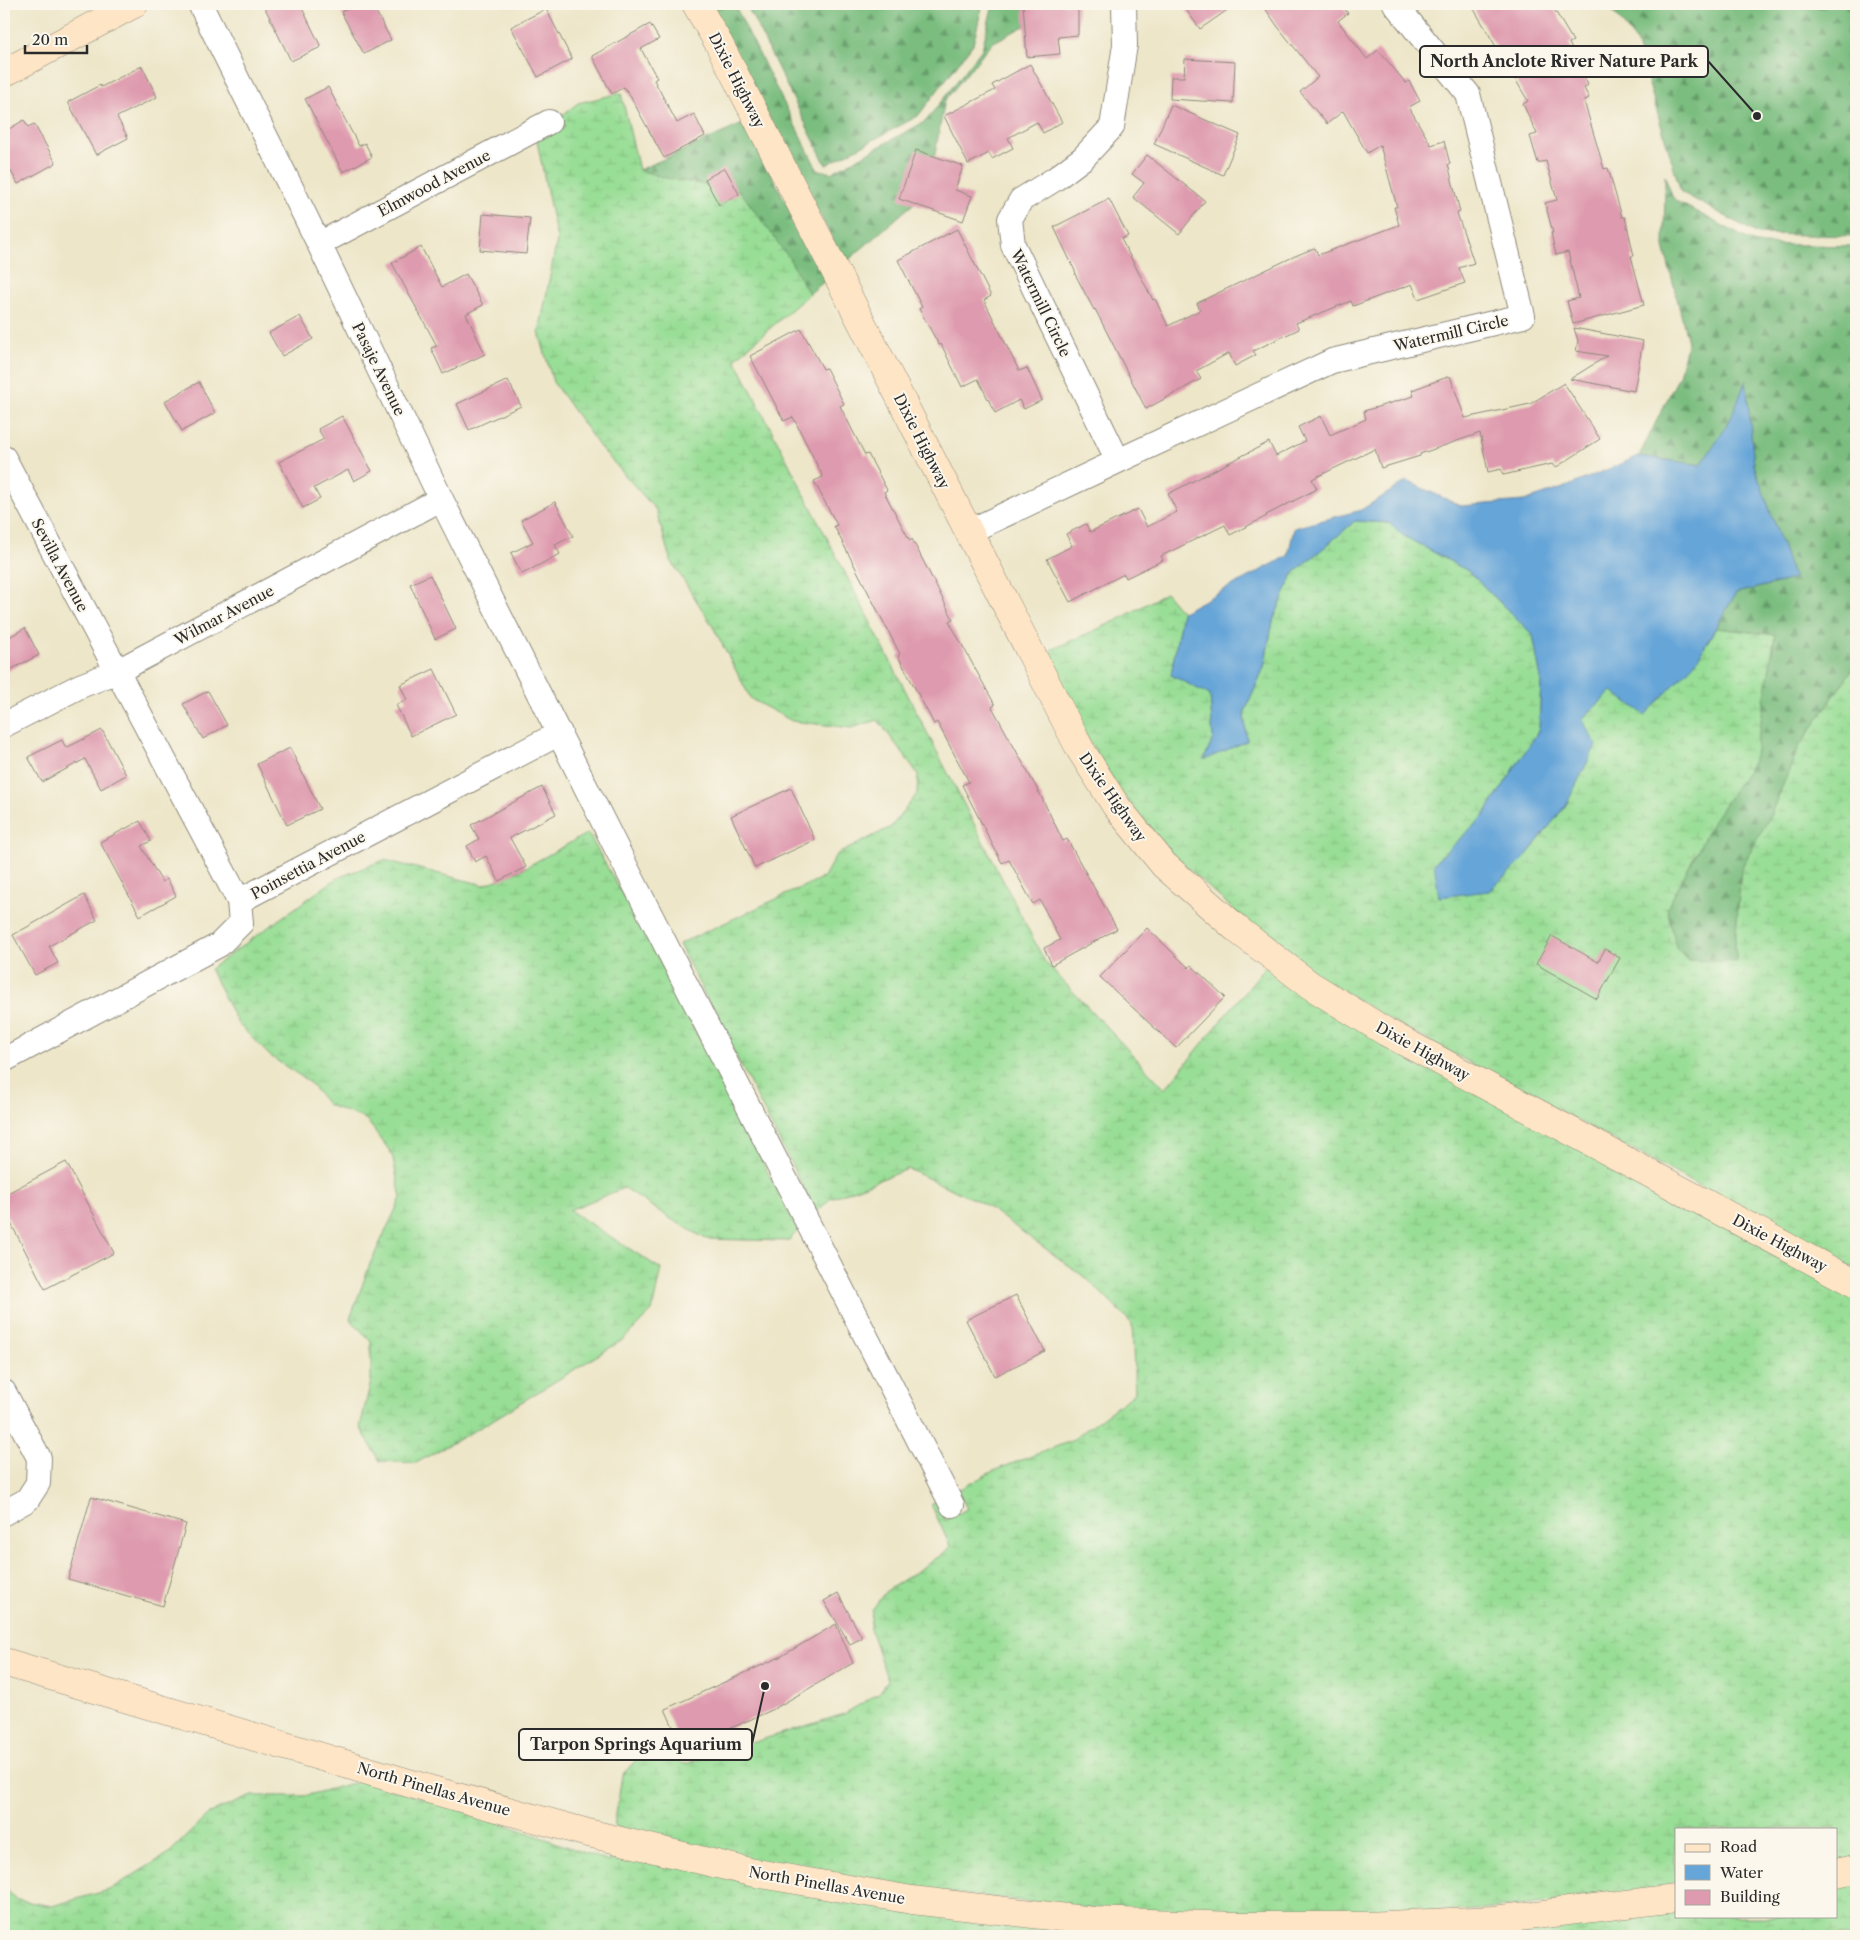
<svg xmlns="http://www.w3.org/2000/svg" width="1860" height="1940" font-family="'Libre Caslon Text',serif">
<style>
.forest{fill:url(#forest-firs);stroke:#527455}
.wetland{fill:url(#wetland-marsh);stroke:#628460}
.water{fill:#66a5d8;stroke:#486882}
.building{fill:#de9aae}
.lines{fill:none;stroke-linecap:round;stroke-linejoin:round}
.street-casing{stroke:#8c887a;stroke-width:26}
.secondary-casing{stroke:#8c887a;stroke-width:29}
.street{stroke:#fff;stroke-width:24}
.secondary{stroke:#fee5c5;stroke-width:28}
.labels{text-anchor:middle;dominant-baseline:central;stroke-width:4;stroke-linejoin:round;paint-order:stroke}
.street-label{font-size:15px;fill:#2b2b2b;stroke:#fbf7ec}
.leader{fill:none;stroke:#2b2b2b;stroke-width:2}
.callout-dot{fill:#2b2b2b;stroke:#fbf7ec;stroke-width:2}
.callout{fill:#fbf7ec;stroke:#2b2b2b;stroke-width:2}
.callout-label{font-size:16px;text-anchor:middle;font-weight:bold;fill:#2b2b2b}
</style>
<defs>
<pattern id="forest-firs" width="22" height="20" patternUnits="userSpaceOnUse" patternTransform="scale(1.25)"><rect width="22" height="20" fill="#7abd7f"/><path d="M5 1l3.5 6h-7zM16 11l3.5 6h-7z" fill="#649a68"/></pattern>
<pattern id="wetland-marsh" width="20" height="14" patternUnits="userSpaceOnUse" patternTransform="scale(1.25)"><rect width="20" height="14" fill="#99de96"/><path d="M1 5h8M5 5V1M11 12h8M15 12V8" fill="none" stroke="#84bf81"/></pattern>
</defs>
<rect width="100%" height="100%" fill="#fbf7ec"/>
<filter id="ink" filterUnits="userSpaceOnUse"><feTurbulence type="fractalNoise" baseFrequency=".02" numOctaves="2"/><feDisplacementMap in="SourceGraphic" scale="10" xChannelSelector="R" yChannelSelector="G"/><feConvolveMatrix kernelMatrix="1 2 1 2 8 2 1 2 1" color-interpolation-filters="sRGB"/></filter>
<filter id="wash" filterUnits="userSpaceOnUse"><feTurbulence type="fractalNoise" baseFrequency=".0096" numOctaves="4" result="noise"/><feDisplacementMap in="SourceGraphic" scale="20" xChannelSelector="R" yChannelSelector="G"/><feGaussianBlur stdDeviation="1.12" result="paint"/><feColorMatrix in="noise" values="0 0 0 0 0 0 0 0 0 0 0 0 0 0 0 0 0 1.4 0 .05"/><feComposite in="paint" operator="in"/></filter>
<g filter="url(#wash)">
<rect width="100%" height="100%" fill="#ede6c9"/>
<path class="forest" d="M710,4H734L817,169L831,173L926,121L982,49L993,4H1051L1047,14L992,43L945,100L928,191L845,263Z
M746,4H983L973,44L918,116L826,165Z
M1607,4H1856V236L1758,234L1681,192L1636,41Z
M745,123L826,280L809,294L789,258L666,178L639,170Z
M1665,176L1672,196L1676,201L1757,244L1856,246V664L1799,747L1770,816L1741,869L1735,947L1737,963L1688,960L1676,947L1667,908L1713,821L1754,761L1775,635L1716,628L1736,593L1793,579L1754,465L1746,381L1731,420L1701,465L1639,456L1679,376L1688,342L1664,247Z"/>
<path class="wetland" d="M621,93L639,170L666,178L740,191L789,258L809,294L735,359L1045,962L1165,1089L1266,966L1856,1297V1858L1836,1862V1829H1676V1887L1494,1909L1366,1915L1095,1909L915,1889L754,1861L614,1827L622,1775L637,1759L652,1756L669,1757L684,1764L844,1714L879,1693L888,1681L870,1629L872,1610L885,1592L946,1552L950,1546L931,1504L936,1501L946,1520L967,1509L958,1490L993,1471L1071,1441L1135,1393L1132,1324L1086,1278L984,1204L908,1169L831,1198L816,1213L679,944L824,877L836,855L891,827L917,794L918,774L878,720L851,728L792,721L751,699L712,625L670,559L656,510L599,446L553,382L539,332L557,240L537,141L565,126L560,117L578,103Z
M1355,521L1389,523L1404,536L1468,571L1533,635L1541,680L1539,730L1483,817L1434,863L1489,891L1522,861L1566,805L1582,719L1612,691L1695,663L1716,628L1775,635L1754,761L1713,821L1667,908L1676,947L1688,960L1737,962L1735,947L1741,869L1770,816L1799,747L1856,664V1270L1394,1022L1318,976L1246,921L1171,853L1124,796L1090,743L1044,653L1118,620L1166,593L1182,612L1171,675L1210,695L1213,739L1204,759L1247,741L1244,714L1264,667L1273,621L1293,574Z
M588,833L656,954L798,1231L788,1241L706,1239L671,1219L624,1188L569,1210L661,1269L652,1311L624,1339L486,1424L416,1463L380,1461L360,1427L371,1381V1341L350,1319L370,1264L401,1198L392,1154L366,1119L328,1105L308,1081L270,1056L238,1024L210,969L337,878L384,860L484,885L519,871Z
M359,1780L471,1812L610,1862L612,1850L1200,1936H4V1888L18,1900L52,1906L109,1890L168,1854L210,1813L252,1796H304L357,1782Z
M1856,1880V1936H1393L1676,1909V1916H1836V1884Z"/>
<path class="water" d="M1746,380L1754,465L1794,579L1736,593L1695,663L1645,715L1612,691L1582,719L1596,745L1566,805L1522,861L1489,891L1439,897L1434,863L1483,817L1539,730L1541,680L1533,635L1468,571L1404,536L1389,523L1355,521L1293,574L1273,621L1264,667L1244,714L1247,741L1204,760L1213,739L1210,695L1171,675L1182,612L1288,556L1294,528L1361,510L1407,481L1461,506L1524,501L1566,487L1639,456L1701,465L1730,420Z"/>
<g id="blocks">
<path class="building" d="M263,4H300L321,47L291,61Z
M358,4H372L391,40L364,54L341,12Z
M1023,4H1078V35L1058,37L1060,54L1027,57Z
M1182,4H1236L1200,29Z
M1262,4H1340L1348,13L1338,21L1367,59L1378,50L1406,83L1409,81L1420,101L1409,107L1431,145L1444,141L1450,164H1448L1460,212L1457,213L1474,263L1459,268L1465,283L1418,299L1412,284L1353,306L1351,301L1296,323L1299,329L1253,351L1256,355L1235,366L1229,353L1196,371L1201,379L1146,409L1095,309L1094,310L1075,274L1076,273L1054,227L1109,199L1128,236L1121,239L1153,300L1155,299L1168,326L1200,310L1197,303L1295,256L1315,248L1318,255L1399,225L1394,207H1397L1380,145L1367,153L1343,111L1327,124L1300,92L1318,77L1278,27Z
M1471,4H1551L1573,41L1569,43L1588,85L1584,88L1589,98L1584,101L1604,169L1608,168L1622,217H1625L1634,256H1631L1644,305L1573,324L1567,301L1579,298L1568,252L1556,255L1551,233H1553L1545,203L1557,200L1546,161L1538,163L1530,136L1537,134L1523,104L1528,101Z
M546,9L572,59L538,77L511,27Z
M650,24L659,39L641,49L657,78L654,80L677,123L694,114L705,136L664,158L629,94L624,87L612,94L592,56Z
M1185,59L1235,62L1233,103L1170,99L1171,77H1184Z
M1030,64L1062,122L1043,133L1037,122L1008,138L1013,148L992,159L989,153L968,164L944,116L995,90L992,85Z
M142,66L157,97L117,117L128,138L96,155L68,102L100,85L101,87Z
M328,87L359,146L365,143L372,157L343,172L305,99Z
M1171,105L1240,135L1223,175L1154,144Z
M24,120L28,127L34,124L56,163L18,184L4,159V132Z
M916,150L963,166L955,190L972,196L963,221L899,199Z
M1147,155L1205,201L1179,234L1133,197L1144,183L1132,174Z
M725,168L739,194L719,205L705,179Z
M483,214L530,218L526,254L480,250Z
M957,229L991,296L984,300L1019,371L1027,368L1042,400L1024,409L1019,400L995,413L978,379L962,387L941,344L939,345L919,309L922,307L898,260Z
M421,247L442,287L466,274L483,305L466,314L485,354L443,374L431,348L437,346L392,263Z
M300,316L313,339L282,356L269,333Z
M1574,328L1643,341L1634,391L1570,379L1607,356L1576,351L1578,341Z
M801,329L823,369L826,368L844,404L840,406L865,455L868,454L887,490L884,492L910,541L912,539L953,619L949,621L995,705L992,707L1041,796L1063,841L1067,839L1117,929L1052,965L1044,948L1060,940L1040,900L1033,904L1009,860L1002,863L962,785L969,782L937,722L934,724L898,656L900,654L834,526L837,525L814,481L823,477L793,417L784,421L750,356Z
M1450,376L1465,418L1530,404L1564,383L1600,439L1555,468L1552,464L1503,475L1501,469L1488,472L1480,433L1420,454V456L1381,468L1375,449L1312,479L1317,489L1266,515L1267,516L1230,535L1225,525L1161,556L1163,560L1126,578L1124,574L1070,602L1047,559L1072,546L1066,534L1086,524L1090,532L1138,509L1147,527L1177,512L1168,494L1269,442L1276,456L1305,441L1298,427L1321,416L1330,435L1366,419L1364,411L1414,396L1412,390Z
M508,380L521,406L469,430L457,404Z
M199,382L215,413L182,431L165,401Z
M342,416L372,471L354,481L348,470L314,488L320,499L303,508L279,462L324,439L318,429Z
M555,502L573,536L555,545L560,554L522,574L511,553L533,542L521,520Z
M430,575L456,629L435,639L410,584Z
M25,628L39,655L4,673V640Z
M434,669L456,714L411,736L396,705L407,700L400,685Z
M208,691L227,725L203,739L183,704Z
M102,730L126,775L101,789L85,759L42,782L28,757L62,740L66,748Z
M290,748L320,809L287,825L257,764Z
M542,787L556,814L510,838L526,867L499,881L486,856L475,862L467,846L479,839L471,825Z
M791,788L815,840L755,868L731,816Z
M140,821L151,841L141,846L162,882L167,879L176,896L140,916L100,842Z
M84,895L97,920L49,946L58,963L35,975L13,935Z
M1147,928L1189,968L1191,965L1225,997L1176,1048L1100,977Z
M1552,936L1598,962L1605,949L1620,958L1597,999L1536,964Z
M66,1162L114,1253L45,1289L4,1210V1195Z
M1016,1295L1045,1351L995,1376L966,1320Z
M91,1497L186,1524L163,1606L68,1579Z
M838,1593L862,1638L850,1644L824,1601Z
M836,1624L853,1663L772,1710L683,1749L665,1709L780,1657Z"/>
</g>
</g>
<g filter="url(#ink)">
<use href="#blocks" fill-opacity="0" stroke="#8c887a" stroke-width="1"/>
<g class="lines">
<g class="street-casing">
<path id="street" d="M200,4L319,244L441,499L630,875L952,1505
M1124,4L1125,45L1112,127L1083,158L1055,179L1021,200L1010,219L1013,245L1118,461L1332,361L1523,316L1468,94L1395,4
M319,244L549,122
M4,458L239,901
M968,532L1118,461
M4,725L80,686L116,672L441,499
M4,1060L219,945L241,923L239,901L560,733
M4,1392L39,1458L38,1483L27,1500L4,1513"/>
</g>
<g class="secondary-casing">
<path id="secondary" d="M696,4L719,44L1080,749L1116,806L1164,865L1238,930L1310,985L1386,1032L1856,1284
M4,73L134,4
M4,1662L432,1790L588,1833L750,1872L912,1900L1093,1921L1235,1926H1365L1494,1920L1676,1898
M1836,1873L1856,1869"/>
</g>
<use href="#street" class="street"/>
<use href="#secondary" class="secondary"/>
</g>
</g>
<g class="labels">
<g class="street-label">
<text transform="translate(737 80) rotate(63)">Dixie Highway</text>
<text transform="translate(434 183) rotate(-28)">Elmwood Avenue</text>
<text transform="translate(1041 303) rotate(64)">Watermill Circle</text>
<text transform="translate(1451 333) rotate(-13)">Watermill Circle</text>
<text transform="translate(379 369) rotate(64)">Pasaje Avenue</text>
<text transform="translate(922 441) rotate(63)">Dixie Highway</text>
<text transform="translate(60 565) rotate(62)">Sevilla Avenue</text>
<text transform="translate(224 615) rotate(-28)">Wilmar Avenue</text>
<text transform="translate(1113 797) rotate(55)">Dixie Highway</text>
<text transform="translate(308 865) rotate(-28)">Poinsettia Avenue</text>
<text transform="translate(1423 1051) rotate(29)">Dixie Highway</text>
<text transform="translate(1780 1243) rotate(28)">Dixie Highway</text>
<text transform="translate(434 1789) rotate(16)">North Pinellas Avenue</text>
<text transform="translate(827 1885) rotate(10)">North Pinellas Avenue</text>
</g>
</g>
<path class="leader" d="M1757 116L1708 61M765 1686L752 1744"/>
<g class="callout-dot">
<circle cx="1757" cy="116" r="5"/>
<circle cx="765" cy="1686" r="5"/>
</g>
<g class="callout">
<rect x="1420" y="46" width="288" height="31" rx="5"/>
<rect x="519" y="1729" width="233" height="31" rx="5"/>
</g>
<g class="callout-label">
<text x="1564" y="67">North Anclote River Nature Park</text>
<text x="636" y="1750">Tarpon Springs Aquarium</text>
</g>
<rect width="1860" height="1940" fill="none" stroke="#fbf7ec" stroke-width="20"/>
<rect x="1675" y="1828" width="162" height="90" fill="#fbf7ec" stroke="#a8a59f"/>
<rect x="1685" y="1844" width="25" height="8" fill="#fee5c5" stroke="#a8a59f"/>
<text x="1720" y="1852" font-size="15" fill="#2b2b2b">Road</text>
<rect x="1685" y="1865" width="25" height="15" fill="#66a5d8" stroke="#a8a59f"/>
<text x="1720" y="1878" font-size="15" fill="#2b2b2b">Water</text>
<rect x="1685" y="1890" width="25" height="15" fill="#de9aae" stroke="#a8a59f"/>
<text x="1720" y="1902" font-size="15" fill="#2b2b2b">Building</text>
<path d="M25 45v8h62v-8" fill="none" stroke="#2b2b2b" stroke-width="2.5"/>
<text x="32" y="45" font-size="15" fill="#2b2b2b" stroke="#fbf7ec" stroke-width="4" paint-order="stroke">20 m</text>
</svg>
